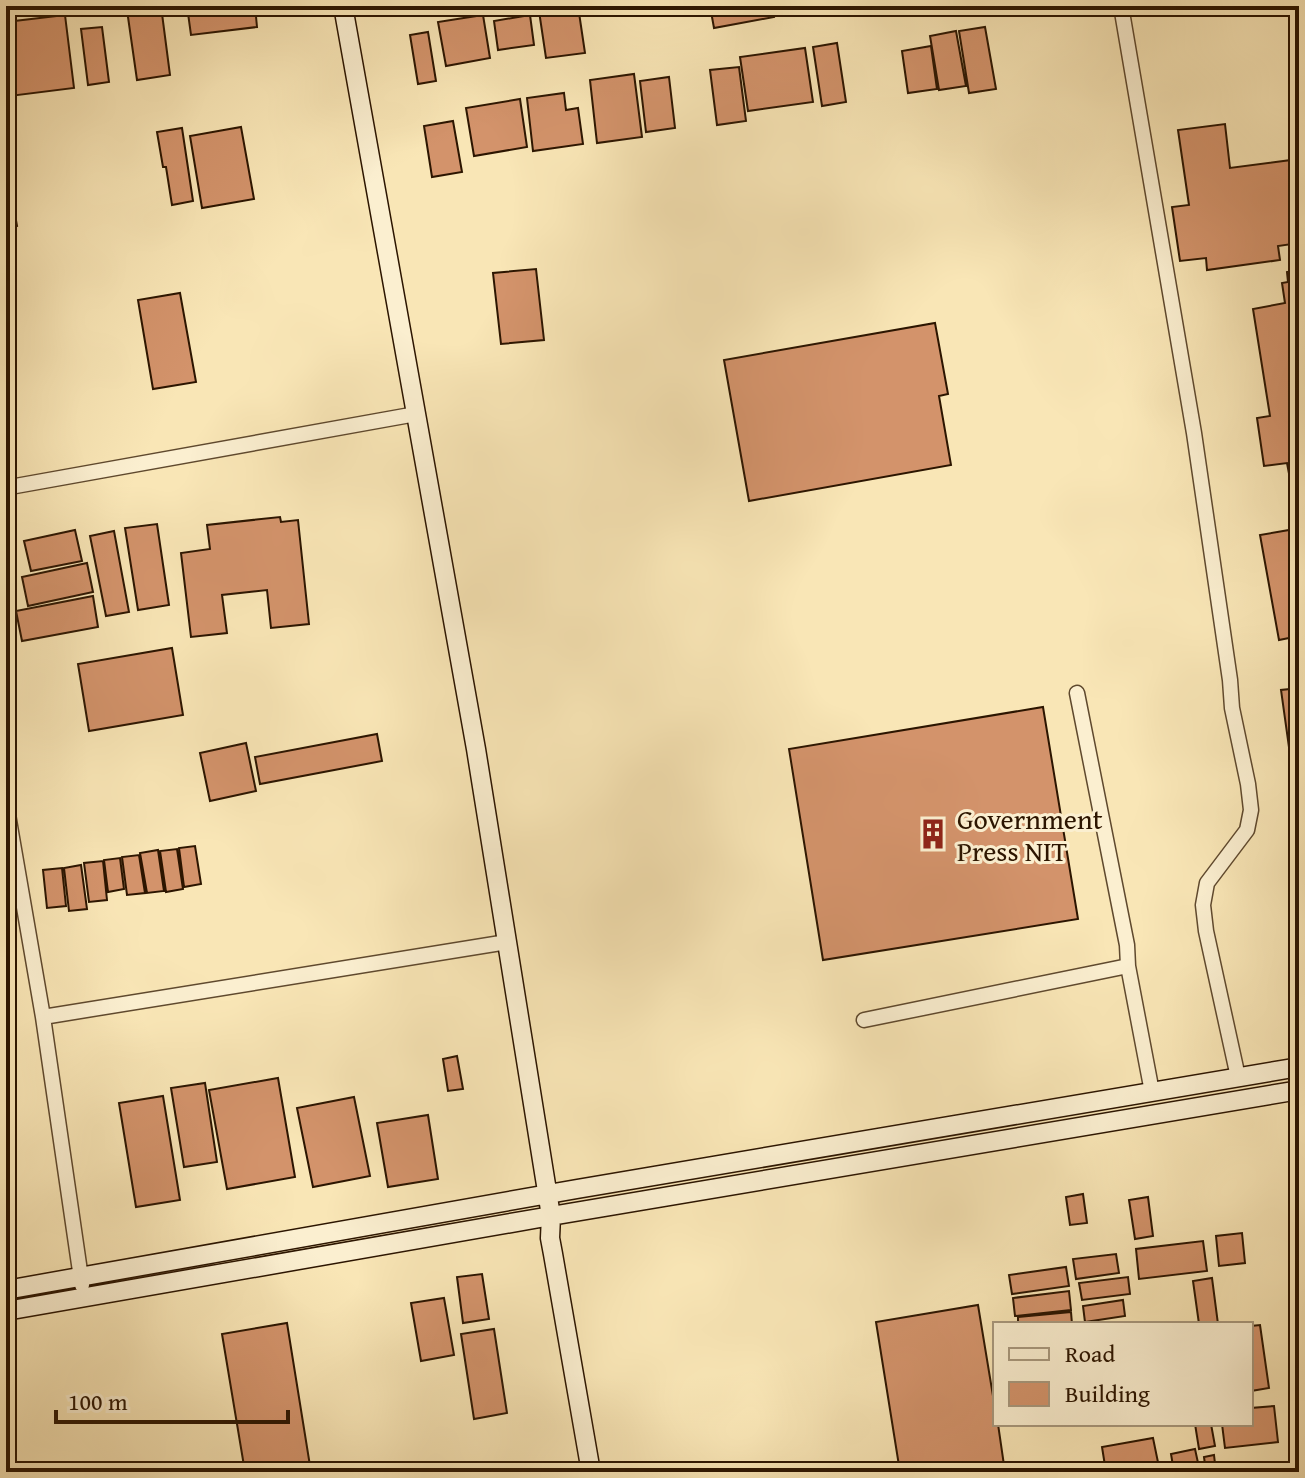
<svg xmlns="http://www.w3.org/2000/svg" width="1305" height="1478" font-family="'Gentium Book Plus',serif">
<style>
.building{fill:#d3936b;stroke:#2c1500;stroke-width:2}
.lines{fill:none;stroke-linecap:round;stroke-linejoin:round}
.street-casing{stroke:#5f492e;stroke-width:17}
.secondary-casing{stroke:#2c1500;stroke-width:21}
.street{stroke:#fbefd0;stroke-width:14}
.secondary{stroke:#fbefd0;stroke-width:18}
.labels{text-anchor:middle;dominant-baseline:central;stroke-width:6;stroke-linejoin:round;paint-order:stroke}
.poi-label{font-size:28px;fill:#2c1500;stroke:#fbefd0;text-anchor:start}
</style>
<rect width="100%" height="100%" fill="#f9e6b6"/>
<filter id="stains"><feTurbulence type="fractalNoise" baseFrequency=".0025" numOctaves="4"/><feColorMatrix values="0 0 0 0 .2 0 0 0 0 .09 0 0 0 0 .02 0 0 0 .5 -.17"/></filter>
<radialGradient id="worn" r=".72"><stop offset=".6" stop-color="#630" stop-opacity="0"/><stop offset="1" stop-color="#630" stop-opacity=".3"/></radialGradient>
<path class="building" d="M161,6L170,75L137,80L127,10Z
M187,6H255L257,27L191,35Z
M578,6L585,53L546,58L539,11Z
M710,6H772L774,17L714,28Z
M831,6H857L832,12Z
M65,15L74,88L10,96L6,61V22Z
M483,15L490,58L446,66L438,22Z
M530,15L534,45L498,50L494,21Z
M102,27L109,82L88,85L81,29Z
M985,27L996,89L969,93L959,31Z
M956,31L966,86L939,90L930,36Z
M428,32L436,81L418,84L410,35Z
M837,43L846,102L822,106L813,47Z
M931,46L937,89L908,93L902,51Z
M805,48L813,102L748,111L740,57Z
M739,67L746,121L717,125L710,70Z
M634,74L642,137L597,143L590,80Z
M669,77L675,128L646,132L640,81Z
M564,93L566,110L578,108L583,144L533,151L527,98Z
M520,99L527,147L474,156L466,108Z
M453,121L462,172L432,177L424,126Z
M1225,124L1230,168L1299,159V243L1278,246L1280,260L1207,270L1206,258L1180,261L1172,207L1189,205L1178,130Z
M241,127L254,199L202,208L190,136Z
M182,128L193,201L172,205L166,167H163L157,132Z
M6,163L17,226L6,228Z
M536,269L544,340L501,344L493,273Z
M1299,270V478L1290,479L1287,463L1264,466L1257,418L1270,416L1253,309L1285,303L1282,283L1288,282L1287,272Z
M180,293L196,382L153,389L138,300Z
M935,323L948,394L939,396L951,465L749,501L724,360Z
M280,517L281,522L298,520L309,624L271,628L267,590L222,595L227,633L191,637L181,553L210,549L207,525Z
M157,524L169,605L138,610L125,528Z
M1295,529L1299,554V636L1279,640L1260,535Z
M75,530L82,561L31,571L24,541Z
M114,531L129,612L106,616L90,536Z
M87,563L93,592L28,606L22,577Z
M93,596L98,627L22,641L16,611Z
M172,648L183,715L89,731L78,664Z
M1299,688V783H1294L1281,690Z
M1043,707L1078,919L823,960L789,749Z
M377,734L382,761L260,784L255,757Z
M246,743L256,791L210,801L200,753Z
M195,846L201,884L184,887L179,848Z
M177,849L183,889L166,892L160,851Z
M158,850L164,891L147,893L140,853Z
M139,855L145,893L127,895L122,857Z
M120,858L124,889L108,892L104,860Z
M103,861L107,900L89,902L84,863Z
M81,865L87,909L69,911L64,868Z
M62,868L66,906L47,908L43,870Z
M457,1056L463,1089L448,1091L443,1059Z
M278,1078L295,1177L227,1189L209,1090Z
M205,1083L217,1162L184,1167L171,1088Z
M163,1096L180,1200L136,1207L119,1103Z
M354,1097L370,1176L313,1187L297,1108Z
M428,1115L438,1179L388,1187L377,1123Z
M1083,1194L1087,1223L1070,1225L1066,1197Z
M1148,1197L1153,1236L1135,1239L1129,1200Z
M1242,1233L1245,1263L1219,1266L1216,1236Z
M1203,1241L1207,1271L1139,1279L1136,1249Z
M1116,1254L1119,1273L1076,1279L1073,1259Z
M1066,1267L1069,1286L1012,1294L1009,1275Z
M482,1274L489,1319L463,1323L457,1277Z
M1128,1277L1130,1294L1082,1300L1079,1283Z
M1212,1278L1218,1324H1199L1193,1281Z
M1069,1291L1071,1310L1015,1316L1013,1298Z
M444,1298L454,1355L421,1361L411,1303Z
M1123,1300L1125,1316L1085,1322L1083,1306Z
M978,1305L995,1408V1424H998L1005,1472H900L876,1322Z
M1071,1312L1072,1324H1018V1317Z
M287,1323L311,1472H245L222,1334Z
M1260,1325L1269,1388L1251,1391V1326Z
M494,1329L507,1413L474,1419L461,1334Z
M1274,1406L1278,1442L1225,1448L1222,1424H1251V1408Z
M1195,1424H1211L1215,1446L1199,1449Z
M1153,1438L1160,1472H1106L1102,1447Z
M1195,1449L1200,1472H1174L1171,1454Z
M1214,1455L1216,1472H1206L1204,1457Z"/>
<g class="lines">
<g class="street-casing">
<path id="street" d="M1121,6L1194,433L1230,680L1232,708L1248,784L1251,810L1247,830L1207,883L1203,905L1206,931L1238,1077
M10,487L416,414
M1077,693L1127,945L1128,966L1152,1092
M6,803L43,1017L82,1285
M43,1017L507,942
M864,1020L1128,966"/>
</g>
<g class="secondary-casing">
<path id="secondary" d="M343,6L476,749L551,1216L550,1238L553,1254L591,1472
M6,1290L577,1189L1299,1067
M6,1311L551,1216L1299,1090"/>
</g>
<use href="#street" class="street"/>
<use href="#secondary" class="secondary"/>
</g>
<defs>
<g id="building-bare" transform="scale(2.4)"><path d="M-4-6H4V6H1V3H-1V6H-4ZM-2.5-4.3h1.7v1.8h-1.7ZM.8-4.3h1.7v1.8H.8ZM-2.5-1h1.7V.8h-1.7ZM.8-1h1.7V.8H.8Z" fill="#8f2418" stroke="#fbefd0" stroke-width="2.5" paint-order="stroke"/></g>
</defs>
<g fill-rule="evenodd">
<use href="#building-bare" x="933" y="834"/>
</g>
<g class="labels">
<g class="poi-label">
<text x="957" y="818">Government<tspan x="957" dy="32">Press NIT</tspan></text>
</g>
</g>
<rect width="1305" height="1478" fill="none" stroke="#f9e6b6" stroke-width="32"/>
<rect x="8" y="8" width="1289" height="1462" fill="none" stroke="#2c1500" stroke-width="4"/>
<rect x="16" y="16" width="1273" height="1446" fill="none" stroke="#2c1500" stroke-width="2"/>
<rect x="993" y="1322" width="260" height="104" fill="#fbefd0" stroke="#a8987d" stroke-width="2"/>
<rect x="1009" y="1348" width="40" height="12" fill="#fbefd0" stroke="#a8987d" stroke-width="2"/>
<text x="1065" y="1362" font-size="24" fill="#2c1500">Road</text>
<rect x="1009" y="1382" width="40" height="24" fill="#d3936b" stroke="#a8987d" stroke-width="2"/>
<text x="1065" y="1402" font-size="24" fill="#2c1500">Building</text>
<path d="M56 1410v12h232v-12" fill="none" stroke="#2c1500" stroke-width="4"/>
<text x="68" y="1410" font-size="24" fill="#2c1500" stroke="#fbefd0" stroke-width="6" paint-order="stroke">100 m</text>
<rect width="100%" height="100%" filter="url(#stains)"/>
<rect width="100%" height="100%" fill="url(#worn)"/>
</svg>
